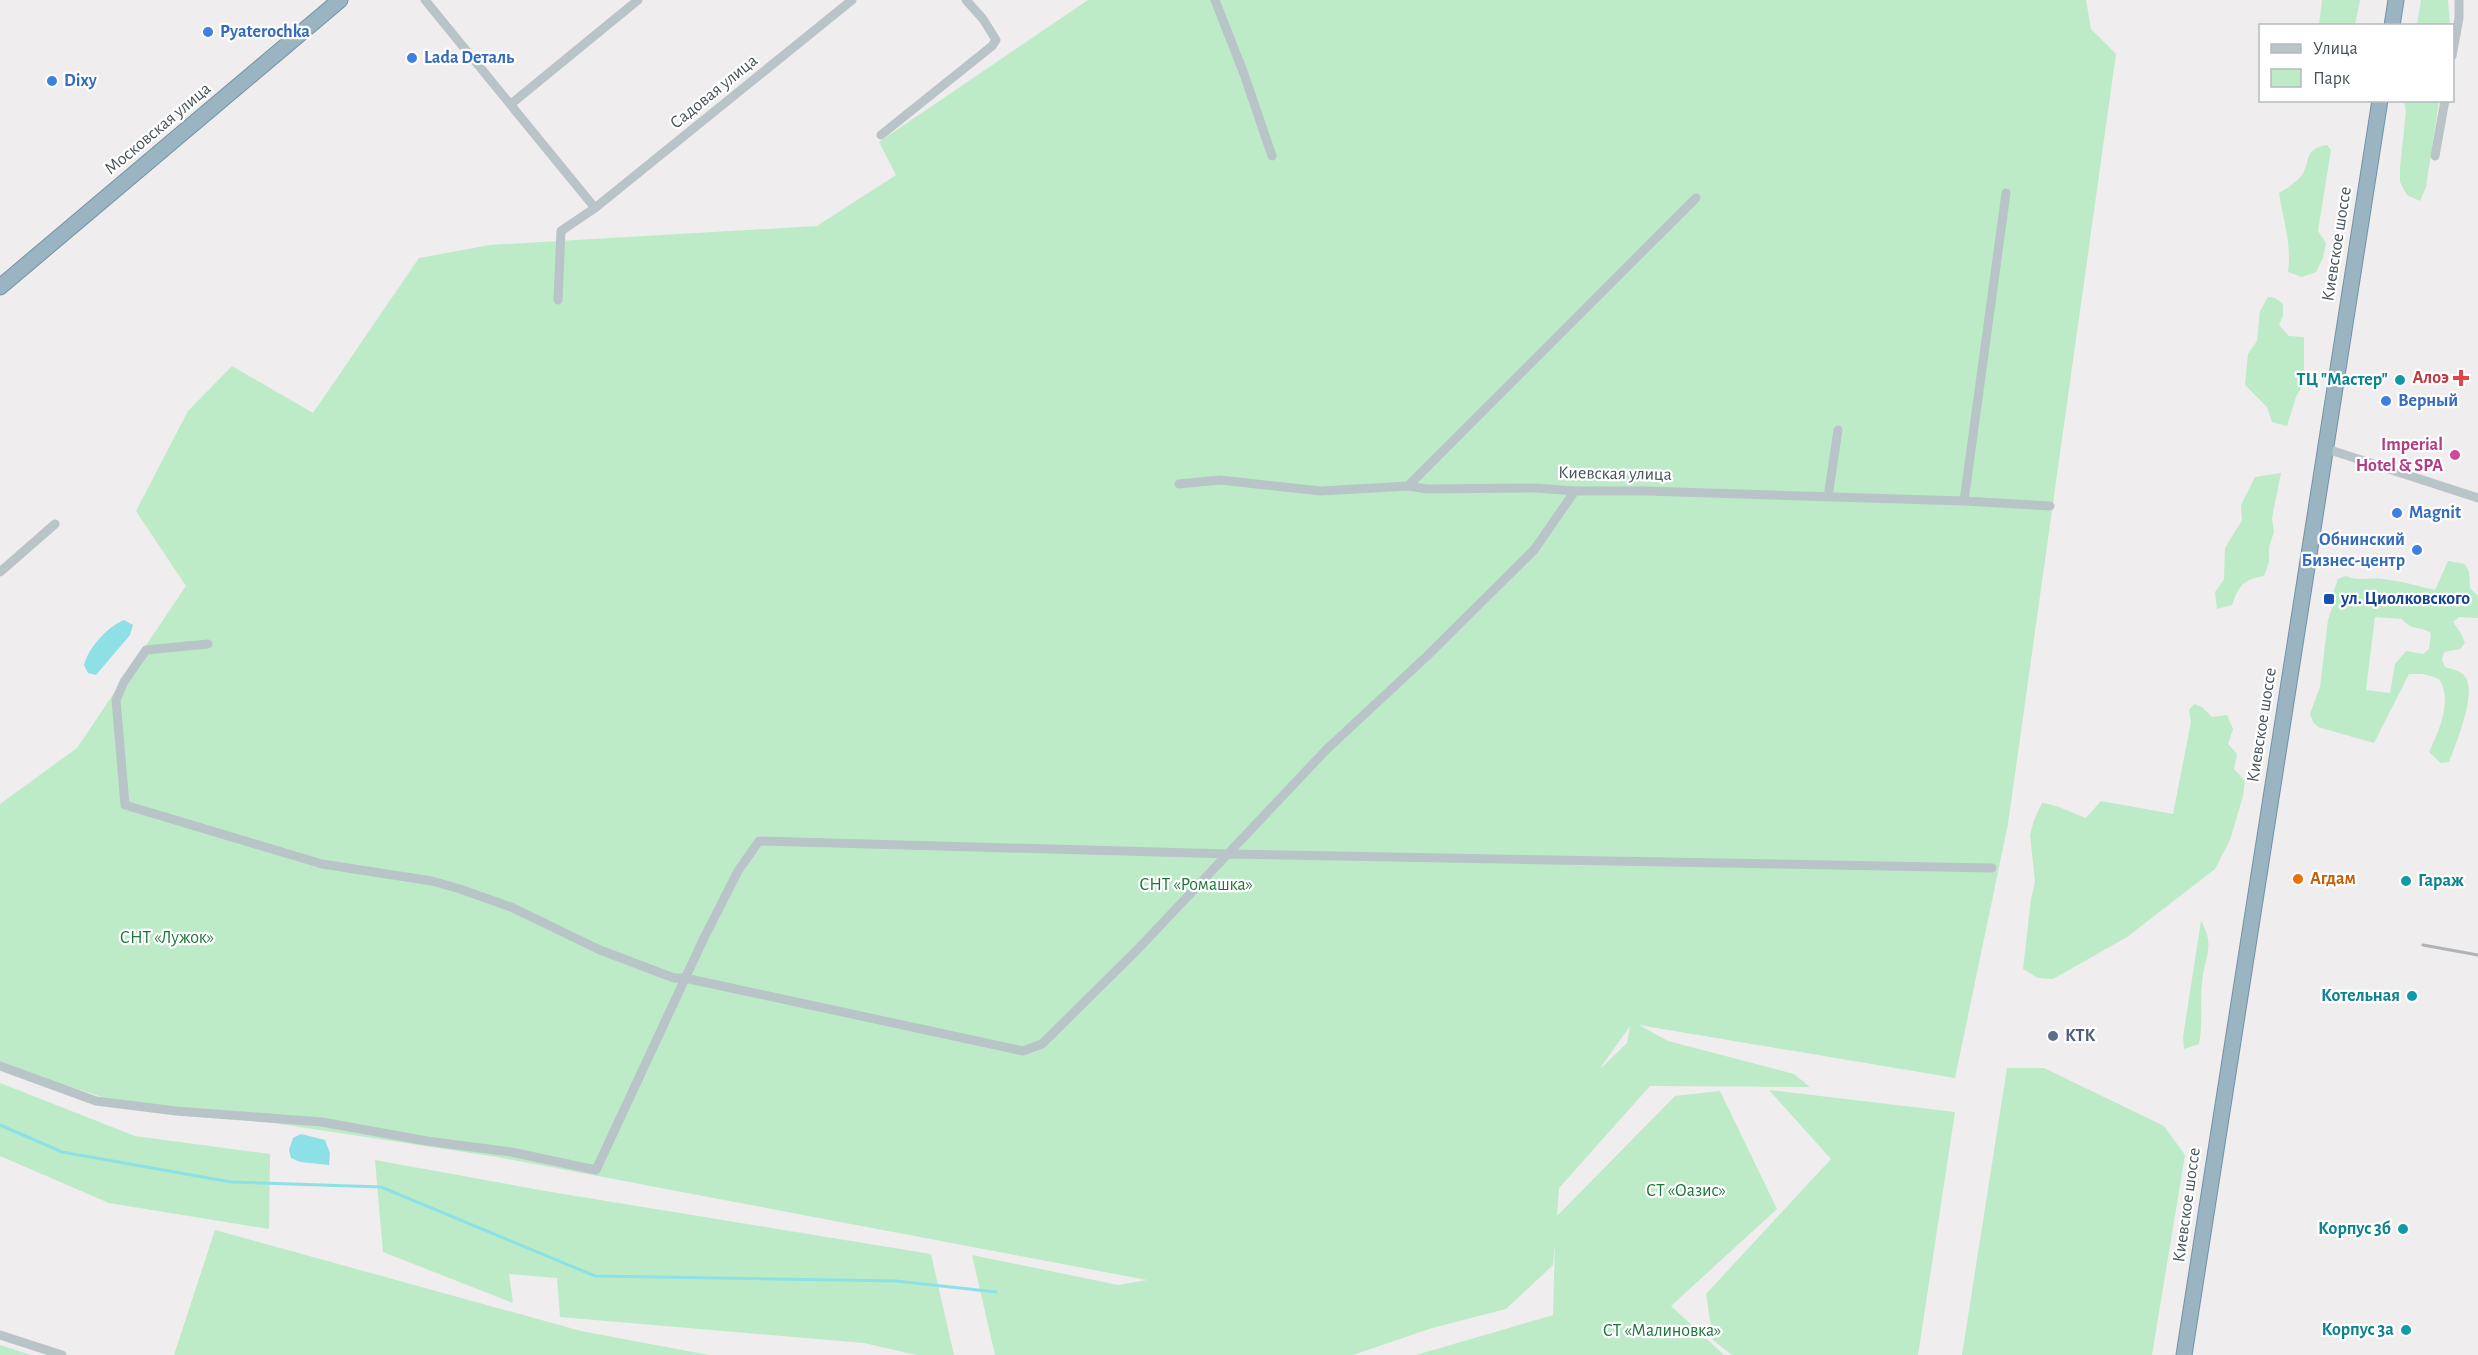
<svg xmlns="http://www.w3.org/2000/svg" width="2478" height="1355" font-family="'Alegreya Sans',sans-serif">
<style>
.green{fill:#bdebc8;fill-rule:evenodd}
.water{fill:#8de1e6}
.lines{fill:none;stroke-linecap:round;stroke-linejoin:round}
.stream{stroke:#8de1e6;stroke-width:3}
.trunk-casing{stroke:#7292a5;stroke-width:17}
.minor{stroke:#b9c4c9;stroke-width:9}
.trunk{stroke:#9ab4c2;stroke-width:15}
.rail{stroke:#afb3b7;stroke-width:3}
.shop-dot{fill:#3f7fe0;stroke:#fff;stroke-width:2}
.health-dot{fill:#e0444e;stroke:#fff;stroke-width:2}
.culture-dot{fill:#0f9aa8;stroke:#fff;stroke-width:2}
.hotel-dot{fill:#d1479c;stroke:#fff;stroke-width:2}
.transit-dot{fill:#1a4fb4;stroke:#fff;stroke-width:2}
.food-dot{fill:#e8710a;stroke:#fff;stroke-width:2}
.service-dot{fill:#5c6f8a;stroke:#fff;stroke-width:2}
.labels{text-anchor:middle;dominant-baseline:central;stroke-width:4.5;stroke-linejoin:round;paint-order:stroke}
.shop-label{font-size:18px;font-weight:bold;fill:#366cbe;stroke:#fff;text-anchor:start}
.street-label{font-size:18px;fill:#465359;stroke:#fff}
.health-label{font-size:18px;font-weight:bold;fill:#be3a42;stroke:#fff;text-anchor:end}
.culture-label{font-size:18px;font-weight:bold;fill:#0d838f;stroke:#fff;text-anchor:end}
.hotel-label{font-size:18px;font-weight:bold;fill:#b23c85;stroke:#fff;text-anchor:end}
.transit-label{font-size:18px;font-weight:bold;fill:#164399;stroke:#fff;text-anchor:start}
.food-label{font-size:18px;font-weight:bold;fill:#c56008;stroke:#fff;text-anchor:start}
.park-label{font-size:18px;fill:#1c753b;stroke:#fff}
.service-label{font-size:18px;font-weight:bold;fill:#4e5e75;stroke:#fff;text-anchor:start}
</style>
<rect width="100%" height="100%" fill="#efeded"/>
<path class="green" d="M1088,0H2086L2091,29L2116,54L2008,824L1955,1078L1639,1025L1668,1041L1794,1074L1810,1087L1650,1086L1559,1188L1557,1216L1675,1096L1720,1091L1777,1209L1671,1306L1724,1355H1416L1553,1315L1555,1243L1553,1265L1506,1309L1432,1328L1353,1355H995L972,1255L1118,1285L1147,1280L497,1157L102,1097L0,1064V804L77,748L186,586L136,511L188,411L232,366L313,413L419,258L490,245L817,226L896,175L879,142ZM1630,1026L1627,1043L1601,1068V1067Z
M2322,0H2360L2355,25H2319Z
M2421,0H2448L2450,25H2417Z
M2404,101H2439L2426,187L2420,201L2407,195L2400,182V167L2406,111Z
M2327,145L2331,150L2318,231L2326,243L2323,258L2316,272L2302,277L2288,272C2292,244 2283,220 2279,193C2288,188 2295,183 2302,175C2311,161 2303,149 2327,145Z
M2268,297L2275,298L2283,304V316L2279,325L2289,336L2304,337V383L2296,397L2287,426L2272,422L2267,407L2245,385L2248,354L2257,341L2260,311Z
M2281,473L2272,518L2274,532L2269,547V562L2264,576C2243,580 2239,585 2232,605L2217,609L2215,592L2224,579L2225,548L2242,520L2241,505L2255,477Z
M2448,561L2465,564L2469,572L2470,588L2478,596V618L2459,617L2453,622L2462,635L2465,643L2460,649L2444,652L2442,660L2445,667C2452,669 2462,671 2466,678C2476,695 2456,744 2449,762L2441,763L2429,752C2439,731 2453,700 2439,679L2424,674H2409L2374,743L2318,727L2313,722L2310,714L2320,687L2328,620L2333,605L2334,590L2338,579L2346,576C2358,582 2370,577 2383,579C2401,581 2418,586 2435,590ZM2375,617L2402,619C2410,630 2420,626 2431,633L2429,649L2423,654L2406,651L2395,664L2390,693L2366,690Z
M2194,704L2202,707L2212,717L2227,715L2233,729L2228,744L2237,754L2234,769L2245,781L2243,796L2230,840L2215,869L2127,937L2053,979L2038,978L2023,969L2031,899L2035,882L2030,835L2034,820L2042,803C2059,805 2071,813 2086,818L2101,801L2173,814L2191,722L2189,710Z
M2201,921C2216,947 2204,957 2202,983C2200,1004 2203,1024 2199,1044L2184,1049L2183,1037Z
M2007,1068H2044L2164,1126L2185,1155L2152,1355H1962Z
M0,1083L135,1136L270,1154L269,1229L109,1203L0,1156Z
M1769,1090L1955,1112L1918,1355H1732L1713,1340L1706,1294L1831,1159Z
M375,1160L545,1191L931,1254L954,1355H916L864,1343L560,1317L557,1278L509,1274L513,1303L383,1252Z
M215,1230L581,1331L709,1355H174Z
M0,1345L31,1355H0Z"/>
<path class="water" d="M124,620L133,625L130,635L96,675L88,673L84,665C89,647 107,627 124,620Z
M301,1134L325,1140L330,1153L329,1165L300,1162L291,1158L289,1150L293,1138Z"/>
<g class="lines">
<path class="stream" d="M0,1125L62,1152L231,1182L381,1187L595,1276L896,1281L996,1292"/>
<g class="trunk-casing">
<path id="trunk" d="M2392,26L2396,0
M0,287L340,0
M2184,1355L2380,100"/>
</g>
<path class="minor" d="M425,0L595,208L561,231L558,300
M1215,0L1244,74L1272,156
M2452,56L2459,18V0
M511,104L638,0
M881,135L992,46L996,40L983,19L966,0
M2435,156L2445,100
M595,208L852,0
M2324,448L2478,498
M1179,484L1220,480L1321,491L1408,486L1427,489L1535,488L1575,491H1647L1964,501L2050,506
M1408,486L1696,198
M1828,497L1838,430
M1964,501L2006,193
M0,572L55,524
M208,644L146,650L124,682L116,700L125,805L322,864L432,881L460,889L511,907L600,950L674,978H685L1023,1051L1042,1044L1138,949L1326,750L1427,656L1534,550L1575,491
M0,1066L96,1101L176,1111L322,1122L427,1141L511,1152L596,1170L703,940L738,871L759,841L1229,854L1992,868
M0,1335L62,1355"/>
<use href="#trunk" class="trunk"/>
<path class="rail" d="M2423,945L2478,955"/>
</g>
<g class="shop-dot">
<circle cx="208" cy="32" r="6"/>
<circle cx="412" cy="58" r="6"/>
<circle cx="52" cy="81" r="6"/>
<circle cx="2386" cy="401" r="6"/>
<circle cx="2397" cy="513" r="6"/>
<circle cx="2417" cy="550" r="6"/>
</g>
<path class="health-dot" d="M2458 369h6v6h6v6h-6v6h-6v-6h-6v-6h6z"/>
<g class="culture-dot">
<circle cx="2400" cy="380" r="6"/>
<circle cx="2406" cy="881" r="6"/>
<circle cx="2412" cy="996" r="6"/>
<circle cx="2403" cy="1229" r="6"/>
<circle cx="2406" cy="1330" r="6"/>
</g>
<circle class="hotel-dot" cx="2455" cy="455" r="6"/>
<rect class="transit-dot" x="2323" y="593" width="12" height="12" rx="3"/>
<circle class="food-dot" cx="2298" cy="879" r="6"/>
<circle class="service-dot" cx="2053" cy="1036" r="6"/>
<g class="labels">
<g class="shop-label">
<text x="220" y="32">Pyaterochka</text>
<text x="424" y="58">Lada Dеталь</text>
<text x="64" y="81">Dixy</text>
<text x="2398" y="401">Верный</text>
<text x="2409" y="513">Magnit</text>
<text x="2405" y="540" text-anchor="end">Обнинский<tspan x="2405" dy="21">Бизнес-центр</tspan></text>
</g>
<g class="street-label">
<text transform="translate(714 92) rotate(-39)">Садовая улица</text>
<text transform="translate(158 129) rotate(-40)">Московская улица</text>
<text transform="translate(2337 244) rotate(-81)">Киевское шоссе</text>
<text transform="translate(1615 474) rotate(1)">Киевская улица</text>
<text transform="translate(2262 725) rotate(-81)">Киевское шоссе</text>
<text transform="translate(2187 1205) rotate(-82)">Киевское шоссе</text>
</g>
<g class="health-label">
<text x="2449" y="378">Алоэ</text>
</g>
<g class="culture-label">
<text x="2388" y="380">ТЦ "Мастер"</text>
<text x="2418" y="881" text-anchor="start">Гараж</text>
<text x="2400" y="996">Котельная</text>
<text x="2391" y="1229">Корпус 3б</text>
<text x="2394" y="1330">Корпус 3a</text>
</g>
<g class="hotel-label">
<text x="2443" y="445">Imperial<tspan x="2443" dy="21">Hotel &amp; SPA</tspan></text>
</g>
<g class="transit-label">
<text x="2341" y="599">ул. Циолковского</text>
</g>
<g class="food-label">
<text x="2310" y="879">Агдам</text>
</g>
<g class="park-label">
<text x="1196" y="885">СНТ «Ромашка»</text>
<text x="167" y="938">СНТ «Лужок»</text>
<text x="1686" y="1191">СТ «Оазис»</text>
<text x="1662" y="1331">СТ «Малиновка»</text>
</g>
<g class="service-label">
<text x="2065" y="1036">КТК</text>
</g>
</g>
<rect x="2259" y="24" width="195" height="78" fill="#ffffff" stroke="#b5babd" stroke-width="1.5"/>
<rect x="2271" y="44" width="30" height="9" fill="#b9c4c9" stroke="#b5babd" stroke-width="1.5"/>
<text x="2313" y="54" font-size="18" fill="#465359">Улица</text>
<rect x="2271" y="69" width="30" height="18" fill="#bdebc8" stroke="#b5babd" stroke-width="1.5"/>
<text x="2313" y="84" font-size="18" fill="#465359">Парк</text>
</svg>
